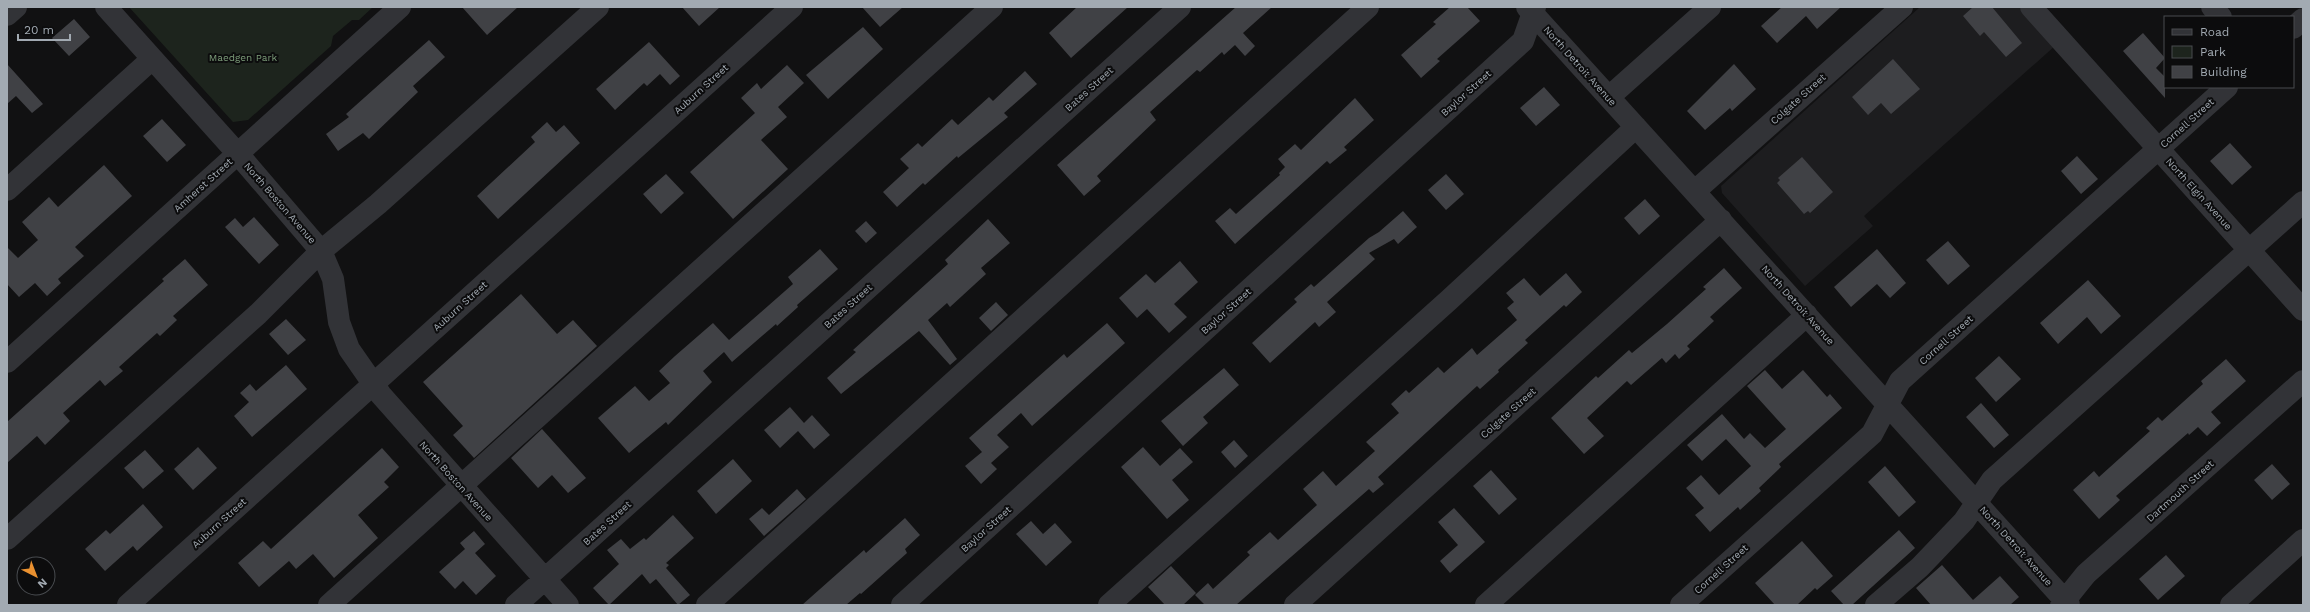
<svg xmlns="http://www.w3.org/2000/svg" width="2310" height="612" font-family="'Work Sans',sans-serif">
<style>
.built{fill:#1d1d1f}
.park{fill:#1d241d}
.building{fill:#404145}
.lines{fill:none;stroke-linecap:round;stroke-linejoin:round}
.minor{stroke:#323337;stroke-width:22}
.labels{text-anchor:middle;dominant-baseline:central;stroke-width:4;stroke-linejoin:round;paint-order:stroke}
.park-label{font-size:10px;fill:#7d9d7a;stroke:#0c0c0d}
.street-label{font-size:10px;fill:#a2aab2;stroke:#0c0c0d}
</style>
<rect width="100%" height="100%" fill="#111112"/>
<path class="built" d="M1920,7H2022L2056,45L1864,216L1873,226L1805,286L1722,193L1721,186Z"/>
<path class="park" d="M129,7H373L359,20H352L333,36L331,46L248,120L233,122Z"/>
<path class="building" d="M462,7H518L487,35Z
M682,7H720L699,26Z
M862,7H903L880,27Z
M1077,7H1128L1071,58L1049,33Z
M1236,7H1272L1243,33L1255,46L1245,56L1235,45L1224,55L1222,52L1200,72L1197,70L1150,112L1156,120L1097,176L1101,181L1084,196L1057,165Z
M1450,7H1467L1480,21L1437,59L1440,61L1421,78L1401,55L1436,24L1433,22Z
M1782,7H1841L1817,29L1806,16L1777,43L1761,26Z
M1973,7H1992L2022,43L2006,57L1984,32L1980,36L1963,16Z
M74,19L90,37L69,56L52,38Z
M863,27L883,49L828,99L806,75Z
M2143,33L2165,58L2156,68L2165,77V98L2123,51Z
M429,40L445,57L413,86L418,92L369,139L363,133L338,151L326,134L349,117L346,114Z
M649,42L680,76L670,85L660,74L647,86L644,83L615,110L596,89Z
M1893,59L1920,89L1891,114L1881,103L1868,115L1852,97Z
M7,64L43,104L32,113L16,96L7,104Z
M1734,64L1756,89L1732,111L1730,108L1705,130L1687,111Z
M787,65L804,83L778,107L787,117L761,140L788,169L733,219L690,172L755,113L741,98L757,83L761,89Z
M1025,71L1037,84L1004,113L1008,117L958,158L957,156L925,185L923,183L897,207L883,192L909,168L900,159L918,143L922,147L952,119L958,125L989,97L993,101Z
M1544,87L1560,105L1536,126L1520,108Z
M1355,98L1374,120L1344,147L1347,150L1330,164L1327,161L1235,244L1215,221L1230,208L1236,214L1280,175L1279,173L1285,167L1278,159L1295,144L1301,150Z
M162,119L186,145L167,162L143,136Z
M547,122L556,132L564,125L580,143L498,219L477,196L535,142L531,137Z
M2230,143L2252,167L2232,185L2210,161Z
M2077,156L2098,179L2081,194L2061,171Z
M1802,157L1833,192L1810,213L1808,211L1804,214L1777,183L1780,180L1778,178Z
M104,165L132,196L75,247L84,256L58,279L61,283L47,296L35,283L19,297L7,284V247L18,258L38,240L22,222L49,197L58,207Z
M666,174L684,193L661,214L643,194Z
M1446,174L1464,194L1446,210L1428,190Z
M1645,199L1660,216L1639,235L1624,218Z
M1403,211L1417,227L1398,244L1394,239L1369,253L1375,259L1327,302L1336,312L1319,327L1315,322L1270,363L1252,343L1297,302L1294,299L1311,284L1314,287L1369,238L1379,232Z
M254,217L279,245L259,264L225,227L235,218L243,227Z
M988,219L1010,243L981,268L986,274L950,307L947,303L928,320L957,359L950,365L919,331L841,394L827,378L856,352L853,350L948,264L945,260Z
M866,221L877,233L866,243L855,231Z
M1948,241L1970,266L1948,285L1926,260Z
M820,249L838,269L797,305L798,307L777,326L776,324L732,362L724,352L703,371L712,382L668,425L666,422L629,453L598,418L635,386L649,401L670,383L659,371L675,356L713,323L729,340L793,284L788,277Z
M1877,249L1906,283L1890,298L1877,284L1851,307L1834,287Z
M185,259L208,285L173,316L177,320L160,336L157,333L119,367L123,371L105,386L100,380L63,413L70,421L45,445L37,436L7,463V422L164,281L162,279Z
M1180,261L1198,282L1174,304L1187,317L1169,333L1147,309L1137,318L1119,298L1146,274L1155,283Z
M1724,268L1742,288L1710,317L1714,321L1687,346L1690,349L1679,359L1675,354L1666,363L1662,358L1631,385L1627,381L1587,418L1604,436L1584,454L1551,418L1596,376L1598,378L1629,350L1632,353L1667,324L1706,289L1703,287Z
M1566,273L1582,292L1566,307L1564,305L1525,340L1528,343L1498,370L1499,372L1480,389L1477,386L1378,477L1384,484L1373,493L1369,489L1236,605H1205L1195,595L1208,583L1213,589L1250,555L1247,552L1270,532L1278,540L1317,505L1303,489L1323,471L1336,486L1375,451L1366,442L1399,413L1391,404L1406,390L1409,393L1438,367L1444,373L1472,348L1477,355L1517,320L1507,308L1514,302L1506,293L1524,278L1540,296Z
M2088,280L2121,316L2101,334L2087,317L2058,344L2040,323Z
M521,294L557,334L573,320L597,346L474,458L453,435L463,426L423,382Z
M996,302L1008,315L991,331L979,318Z
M286,319L306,340L288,355L269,334Z
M1107,323L1125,343L1032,426L1021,413L997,435L1009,447L991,463L997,469L981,484L965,466L982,452L969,438L1064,354L1067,358Z
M1999,356L2021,379L1996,402L1975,378Z
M2226,359L2246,381L2211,412L2221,423L2207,436L2198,427L2189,435L2188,433L2116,496L2120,500L2099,519L2073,490L2094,471L2099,477L2150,431L2146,428L2158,417L2162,421L2203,384L2201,381Z
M286,365L307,389L252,437L234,416L249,402L240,393L250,384L256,391Z
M1224,368L1239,385L1203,417L1208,423L1183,446L1161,421Z
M1765,370L1782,389L1803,370L1827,397L1830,394L1842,408L1779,464L1781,467L1759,488L1761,491L1740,510L1738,507L1710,532L1695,515L1704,508L1686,488L1701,475L1719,495L1751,466L1726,439L1702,461L1687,445L1722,414L1744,439L1750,433L1765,448L1786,429L1747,386Z
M1981,403L2009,435L1994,448L1966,417Z
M790,407L804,423L812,415L830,435L814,449L798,431L780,448L764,430Z
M542,429L586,478L568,493L552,475L538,488L511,458Z
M1234,440L1248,456L1235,468L1221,452Z
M198,447L217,468L193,490L174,469Z
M1143,447L1160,466L1180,448L1193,462L1172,480L1189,500L1167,519L1121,467Z
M382,448L399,467L384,482L389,487L358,515L378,538L334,578L313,554L296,569L289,561L259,587L238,563L263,541L271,549Z
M145,450L164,471L143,489L124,468Z
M733,459L752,481L716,514L697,491Z
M2272,464L2290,484L2272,500L2254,480Z
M1885,466L1916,502L1899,517L1868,482Z
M1491,470L1517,499L1499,515L1473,486Z
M797,489L806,499L764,536L749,519L762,508L769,515Z
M143,504L163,527L137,551L133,546L105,571L85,549L106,530L110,534Z
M1454,508L1485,542L1450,573L1440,561L1458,545L1438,522Z
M673,515L694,538L666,563L669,565L666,568L690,595L678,605L656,579L650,584L642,574L609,605L593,588L619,564L607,550L621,539L630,549L644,538L646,540Z
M905,518L920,535L905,549L907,553L861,594L860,593L846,605H802L864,550L866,553Z
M1031,521L1043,534L1055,523L1072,542L1046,566L1016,534Z
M1899,530L1915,548L1852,605H1844L1831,591Z
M474,531L485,544L475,553L496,576L476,595L463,581L455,589L439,572L465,549L460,543Z
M1802,541L1833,576L1817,590L1815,588L1797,605H1775L1755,583Z
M2166,555L2185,576L2158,600L2139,579Z
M1942,565L1973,600L2000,576L2019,597L2010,605H1931L1916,588Z
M1171,566L1196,593L1183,605H1165L1148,587Z"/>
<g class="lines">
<path class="minor" d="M106,7L238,154L321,251L333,279L339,322L349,349L381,395L568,605
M1527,7L2069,605
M2031,7L2303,310
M2212,7L2221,17
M7,15L16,7
M2293,28L2303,19
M1609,97L1710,7
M7,190L152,59
M1695,191L1902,7
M7,362L400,7
M7,539L258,314L321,251L378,204L598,7
M128,605L792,7
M329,605L992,7
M516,605L1180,7
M707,605L1368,7
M902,605L1523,41L1535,7
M1109,605L1449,300L1636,127
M1295,605L1721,220
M1486,605L1807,315
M1681,605L1872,434L1900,381L2227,87
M1876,605L1920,567L1964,521L1992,480L2303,202
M2061,605L2086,574L2303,381
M2231,605L2303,540"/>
</g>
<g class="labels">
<g class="park-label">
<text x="243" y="57">Maedgen Park</text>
</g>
<g class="street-label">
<text transform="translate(1580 66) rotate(48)">North Detroit Avenue</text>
<text transform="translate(701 89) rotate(-42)">Auburn Street</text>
<text transform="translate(1089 89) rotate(-42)">Bates Street</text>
<text transform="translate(1466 93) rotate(-42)">Baylor Street</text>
<text transform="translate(1798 99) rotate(-42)">Colgate Street</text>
<text transform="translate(2187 123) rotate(-42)">Cornell Street</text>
<text transform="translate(203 185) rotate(-42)">Amherst Street</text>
<text transform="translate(2199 194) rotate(48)">North Elgin Avenue</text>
<text transform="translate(280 203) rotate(49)">North Boston Avenue</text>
<text transform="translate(1798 305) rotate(48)">North Detroit Avenue</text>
<text transform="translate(460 306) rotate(-42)">Auburn Street</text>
<text transform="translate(848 306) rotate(-42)">Bates Street</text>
<text transform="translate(1226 311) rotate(-42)">Baylor Street</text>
<text transform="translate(1946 340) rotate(-42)">Cornell Street</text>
<text transform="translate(1508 413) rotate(-42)">Colgate Street</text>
<text transform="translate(456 481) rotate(48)">North Boston Avenue</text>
<text transform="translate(2180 491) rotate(-42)">Dartmouth Street</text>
<text transform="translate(219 523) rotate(-42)">Auburn Street</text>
<text transform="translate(607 523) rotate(-42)">Bates Street</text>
<text transform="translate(986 529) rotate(-42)">Baylor Street</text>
<text transform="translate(2016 546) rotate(48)">North Detroit Avenue</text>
<text transform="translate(1721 569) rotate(-42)">Cornell Street</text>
</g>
</g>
<rect width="2310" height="612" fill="none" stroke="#a2aab2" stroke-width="16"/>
<rect x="2164" y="16" width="130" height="72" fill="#0c0c0d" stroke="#484b4f"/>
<rect x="2172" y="29" width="20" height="6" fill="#323337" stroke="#484b4f"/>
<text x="2200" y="36" font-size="12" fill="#a2aab2">Road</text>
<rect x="2172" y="46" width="20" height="12" fill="#1d241d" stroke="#484b4f"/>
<text x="2200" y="56" font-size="12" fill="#a2aab2">Park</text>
<rect x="2172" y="66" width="20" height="12" fill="#404145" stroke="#484b4f"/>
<text x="2200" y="76" font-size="12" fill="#a2aab2">Building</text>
<g transform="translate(36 576) rotate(138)"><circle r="19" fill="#0c0c0d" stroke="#484b4f"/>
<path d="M0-3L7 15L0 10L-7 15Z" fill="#ea9130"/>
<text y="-6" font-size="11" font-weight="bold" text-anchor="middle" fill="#a2aab2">N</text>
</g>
<path d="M18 34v6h52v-6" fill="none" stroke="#a2aab2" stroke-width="2"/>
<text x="24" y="34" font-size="12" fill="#a2aab2" stroke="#0c0c0d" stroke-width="3" paint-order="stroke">20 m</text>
</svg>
